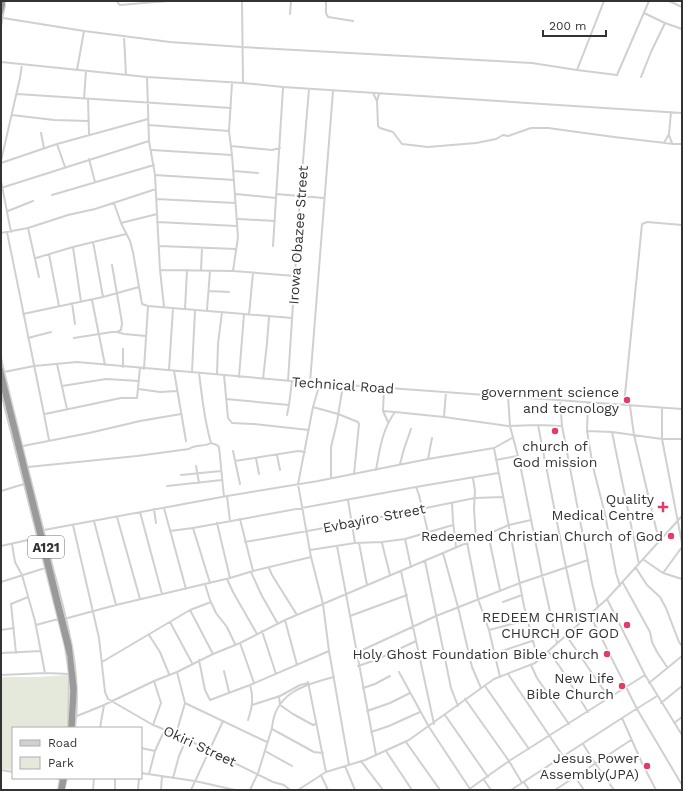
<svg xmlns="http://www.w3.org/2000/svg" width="683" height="791" font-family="'Work Sans',sans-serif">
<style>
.green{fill:#e5e9dc}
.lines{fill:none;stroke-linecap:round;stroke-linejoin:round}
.minor{stroke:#d0d0d0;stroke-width:2}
.highway{stroke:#9a9a9a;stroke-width:3.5}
.poi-dot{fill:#e03e67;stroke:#fff;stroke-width:1.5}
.labels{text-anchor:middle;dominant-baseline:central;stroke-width:4;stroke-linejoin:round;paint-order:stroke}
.shield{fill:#fff;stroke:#707070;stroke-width:1}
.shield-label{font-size:13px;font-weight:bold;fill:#333}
.street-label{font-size:14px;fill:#333;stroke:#fff}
.poi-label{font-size:14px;fill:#333;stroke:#fff;text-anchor:end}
</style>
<rect width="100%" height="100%" fill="#fff"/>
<path class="green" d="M69,675L70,689L69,728H13V770L1,769V677H37Z"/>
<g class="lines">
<path class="minor" d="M118,1V3L120,5L168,1
M242,1L243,83
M326,1V13L328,17L353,21
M669,1L682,7
M644,13L665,23L682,29
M290,14L291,1
M3,18L84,31L170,42L242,47L532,63L577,70L617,75L649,1
M1,26L5,5
M124,36L126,75
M1,62L147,77L243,83L283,87L682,113
M77,70L84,31
M577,70L604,1
M147,77L149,141L155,175L160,270L164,307
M641,77L651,52L665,23
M232,83L229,131L232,155L238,237L233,271
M373,93L377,101
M17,94L231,108
M379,94L377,101L378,126L380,128L393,132L402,144L428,147L476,143L496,139L503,135L508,136L531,128H548L614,137L674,144H682
M84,99L86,71
M88,99L89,134
M12,115L54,120L89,121
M148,125L229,131
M41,133L44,148
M669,135L672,143
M664,143L669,134L671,112
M57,144L65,167
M231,146L272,150L280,148
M152,150L232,155
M89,159L95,182
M1,161L20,78L22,64
M1,163L57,144L148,119
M233,171L258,173
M155,175L234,180
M1,181L11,232
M1,188L149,141
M236,194L276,198
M276,194L324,198
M52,195L154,165
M156,199L235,203
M114,203L121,223L130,241L133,252L142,304L148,306L292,318
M8,211L33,201
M238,219L275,221
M157,222L237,226
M121,223L157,214
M28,228L39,277
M7,232L44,414L49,440
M1,233L28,228L68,215L95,209L156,189
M93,243L94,247L103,297
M159,246L236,249
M273,246L283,88
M73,247L81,302
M49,254L59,306
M36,258L73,247L126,234
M160,270L233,271L295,276
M201,270L202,248
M209,291L229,292
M92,300L105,365
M72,303L75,324
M185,309L187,270
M207,310L210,271
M23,314L103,297L139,287
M249,315L253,273
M117,332L124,334L146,336
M28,338L51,332
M74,338L112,332H117L121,330L122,323L120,311L112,265
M123,349V367
M1,358C17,427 35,495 52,564C66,617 83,672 75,728
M57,364L67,409
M144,369L148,306
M169,370L173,308
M174,371L186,441
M4,372L34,366L77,362L292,381L682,409
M192,372L195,310
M199,373C202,396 204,420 211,443L217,445L219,447L224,497
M217,374L218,344L222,312
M224,375L228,418L232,423L253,424L309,430
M239,377L244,314
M263,379L267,343L269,317
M288,381L300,197L309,89
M310,383L333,91
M62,386L106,379L139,381
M138,389L160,392L177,391
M1,393L65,647L69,674L68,728
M508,396L510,426L520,464L542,575L557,643
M226,399L289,405L292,381
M560,400L562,426L592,583L598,607
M588,403L587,431L593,467L605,514L616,573L620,586
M624,405L642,224L647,222L682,225
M630,406L634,435L659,541
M313,407L338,414L358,422L359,424L354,474
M662,408V439L682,543
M383,411L384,388
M45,414L121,398H137L140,368
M287,415L289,405
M444,417L446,392
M388,422L383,411L395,412
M538,425L564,558L578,623
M587,431L612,432L662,439H682
M612,432L639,564
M23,446L89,433L140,421L181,414
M494,448L524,606L538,660
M233,451L240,484
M277,455L280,470
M256,458L259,474
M428,459L432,438
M496,460L517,456
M235,461L298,451L305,452
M400,464L404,449L411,429
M196,466L199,483
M28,467L137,456L189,449C196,444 204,447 211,443
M376,470C380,448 382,430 395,412L444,417L508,426L538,425L562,426
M181,475L221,471
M331,478V447L337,422L343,385
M473,478L475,491L474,509L476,539
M167,486L222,480
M416,487L419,495L428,532
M1,491L24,484
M227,496L230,521
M348,500L355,543
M452,503L453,521L456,547
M164,508L186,589
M154,509L156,523
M140,512L162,594
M117,517L140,599
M240,519L253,571
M94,521L116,605
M217,523L230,578
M73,525L99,638L105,692L108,699L153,725L176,734L273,782L284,785L290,790
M509,525L531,520
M193,528L210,583
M44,530L227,496L318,481L428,459L494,448L512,438
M170,531L193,528L416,487L498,473
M488,534L500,590
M405,539L411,567
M245,542L352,523L475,498L503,497
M467,542L478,599L489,630L500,677
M359,543L367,585
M382,543L390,575
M12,544L15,562L22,575L35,621L45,673
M1,546L37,538
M337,546L376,755
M310,550L355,543L382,542L405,539L453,525
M443,553L458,607L472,667L481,688
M311,557L298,484L313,407L320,383
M644,560L663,573L682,579
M425,561L451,688L458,706
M269,568L272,575L297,615
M636,568L647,585L660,597L666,608L679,642L682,646
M401,571L434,724
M251,572L262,596L278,624
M663,573L682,547
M227,579L233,592L257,634
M1,582L45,568
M623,583L650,632L652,642L657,652L667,667
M205,584L210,600L216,613L227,627L235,644
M607,599L645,675L682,735
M503,602L522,595
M190,610L213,654
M590,615L637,709L682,785
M350,616L407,595
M64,619L116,605L230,578L253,571L311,557L323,604L329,651L349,765
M285,620L297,665
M170,622L192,663
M36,625L58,619
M1,630L14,628
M489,630L527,620
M262,631L276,674
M149,635L160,652L169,674
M566,635L609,698
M240,643L254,683
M548,651L560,667L588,712
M1,653L41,651
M16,653L11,604L28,597
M356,653L436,616L520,583L588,560
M496,653L532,641
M199,660L205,690L210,700L250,685L329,651
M102,662L190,610L211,602
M531,665L537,678L569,724
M358,666L376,660L416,641
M224,671L229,692
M399,672L429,727L470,789
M508,674L563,756
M1,675L45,673L69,674
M308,682L326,772
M649,683L682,656
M485,686L529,749
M363,688L375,684L390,676
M279,696L280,705L293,714L313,725L316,724
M465,699L509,761L522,783
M185,703L267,742
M661,703L682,686
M252,705L280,696L300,685L308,683
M367,711L390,703L410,693
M445,715L488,777
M77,716L104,705L154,681L177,672L213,654L240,643L285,620L509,525
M622,718L642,763L656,790
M248,720C252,708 254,698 250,685
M674,723L682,717
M153,725L161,703L154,681
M100,728L104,705
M272,729L314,752L323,753
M371,732L389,726L420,712
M176,734L185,703L177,672
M406,742L440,790
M583,744L595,763L614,790
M141,748L155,751
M265,751L292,766
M386,751L412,790
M361,761L383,790
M345,766L355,790
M1,770L13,772
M141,773L195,781L235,790
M149,774L155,751L165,729
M321,775L328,790
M575,777L584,790
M56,778L60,779
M173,778L179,756L186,740
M484,780L491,790
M524,782L529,790
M65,787L67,778
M58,790L60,778
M93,790L94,778
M115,790V778
M138,790L139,778
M161,790L162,776
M191,790L223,721
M250,790L258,773L272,728C275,692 305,685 334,677
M298,790L326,772L365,760L409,740L494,679L535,663L607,599L682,516
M468,790L509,761L645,675
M511,790L622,718L657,696
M555,790L631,740"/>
<path class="highway" d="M1,13L4,1
M1,369L70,646L75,688L73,728
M1,381L69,656L72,691L70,728
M60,790L62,778
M63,790L65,778"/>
</g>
<g class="poi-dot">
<circle cx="627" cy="400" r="4"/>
<circle cx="555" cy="431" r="4"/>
<path d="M661 501h4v4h4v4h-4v4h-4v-4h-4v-4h4z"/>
<circle cx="671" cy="536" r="4"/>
<circle cx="627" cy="625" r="4"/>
<circle cx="607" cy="654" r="4"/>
<circle cx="622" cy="686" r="4"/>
<circle cx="647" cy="766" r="4"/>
</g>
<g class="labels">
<rect class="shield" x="28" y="536" width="36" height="22" rx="3"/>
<g class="shield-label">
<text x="46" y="547">A121</text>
</g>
<g class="street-label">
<text transform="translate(298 235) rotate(-86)">Irowa Obazee Street</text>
<text transform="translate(343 385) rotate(4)">Technical Road</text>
<text transform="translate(374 518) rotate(-11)">Evbayiro Street</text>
<text transform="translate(200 746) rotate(25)">Okiri Street</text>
</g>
<g class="poi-label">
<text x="619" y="392">government science<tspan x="619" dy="16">and tecnology</tspan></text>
<text x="555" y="446" text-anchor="middle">church of<tspan x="555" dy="16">God mission</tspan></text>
<text x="654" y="499">Quality<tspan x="654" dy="16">Medical Centre</tspan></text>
<text x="663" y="536">Redeemed Christian Church of God</text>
<text x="619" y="617">REDEEM CHRISTIAN<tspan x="619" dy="16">CHURCH OF GOD</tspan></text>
<text x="599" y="654">Holy Ghost Foundation Bible church</text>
<text x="614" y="678">New Life<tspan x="614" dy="16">Bible Church</tspan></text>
<text x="639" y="758">Jesus Power<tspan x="639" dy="16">Assembly(JPA)</tspan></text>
</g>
</g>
<rect width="683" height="791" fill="none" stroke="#333333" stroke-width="4"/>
<rect x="12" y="727" width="130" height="52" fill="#ffffff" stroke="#adadad"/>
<rect x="20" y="740" width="20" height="6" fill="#d0d0d0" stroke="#adadad"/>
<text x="48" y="747" font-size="12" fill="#333333">Road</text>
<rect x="20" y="757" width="20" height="12" fill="#e5e9dc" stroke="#adadad"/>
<text x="48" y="767" font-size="12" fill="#333333">Park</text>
<path d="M543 30v6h63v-6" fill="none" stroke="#333333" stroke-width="2"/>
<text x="549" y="30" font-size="12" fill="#333333" stroke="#ffffff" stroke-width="3" paint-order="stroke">200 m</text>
</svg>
